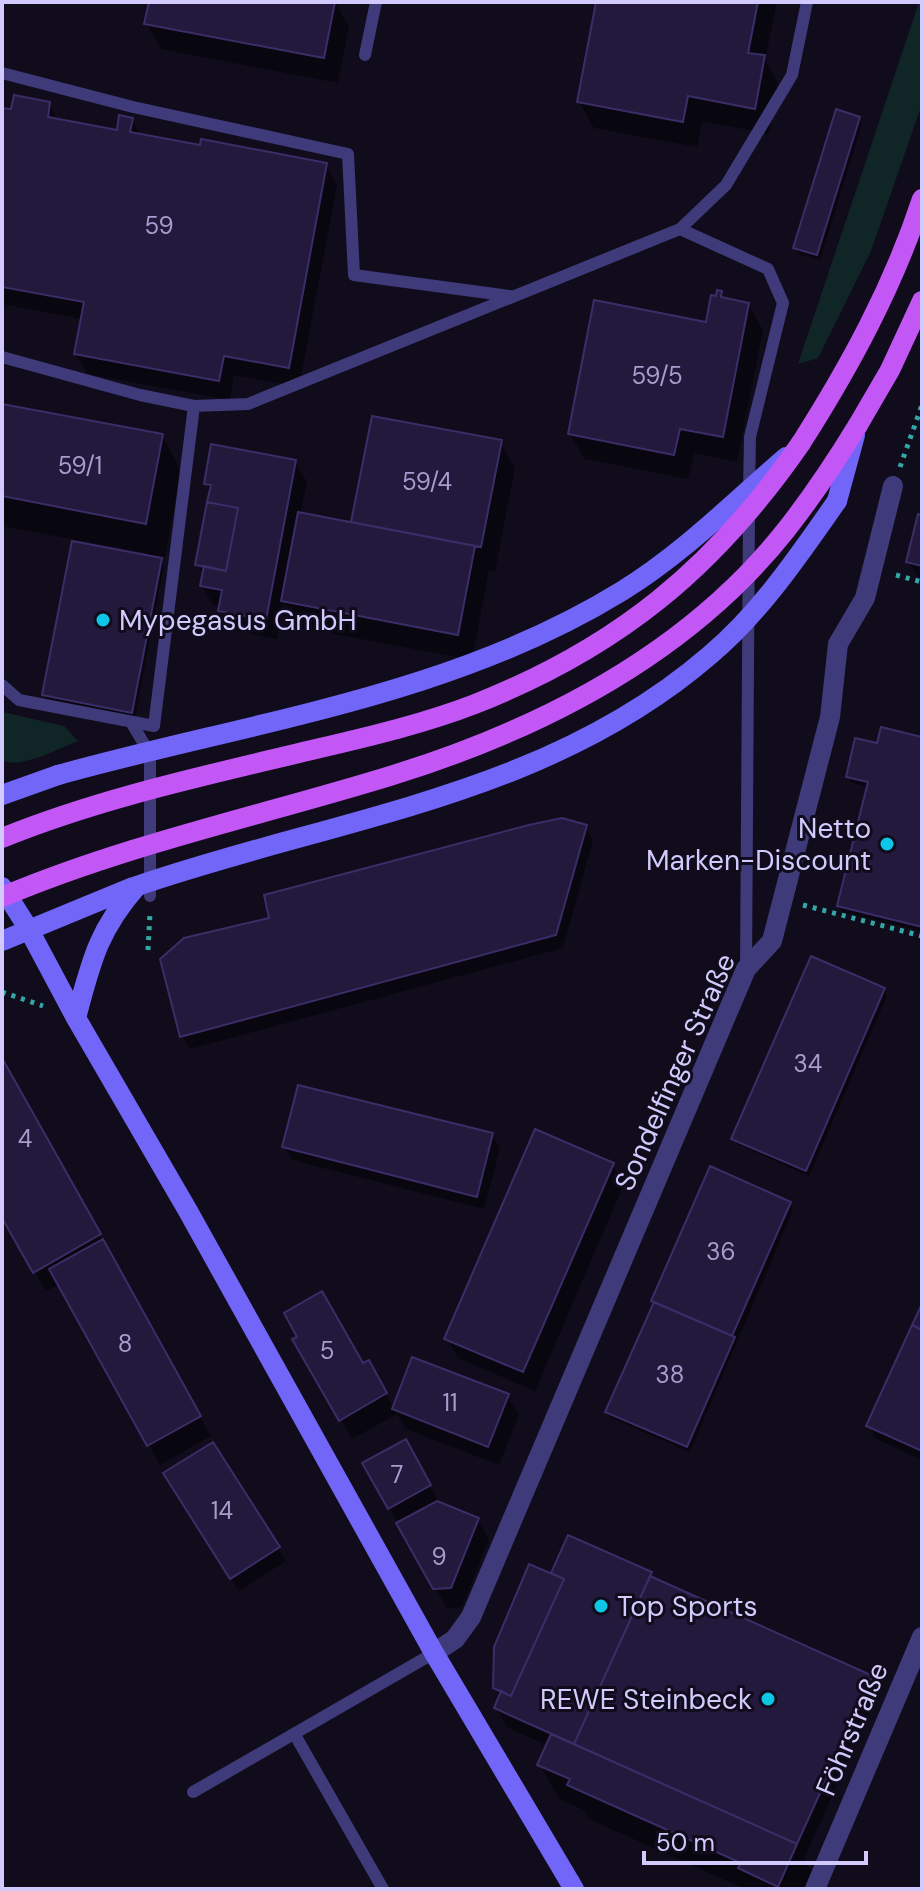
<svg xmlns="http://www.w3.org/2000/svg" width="924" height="1891" font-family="'DM Sans',sans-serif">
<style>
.green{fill:#102526}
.shadow{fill:#0007}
.building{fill:#22193c;stroke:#3b2d67;stroke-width:2}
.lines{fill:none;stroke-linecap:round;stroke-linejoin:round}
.path{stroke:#33a7a6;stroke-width:5;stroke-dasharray:4 6;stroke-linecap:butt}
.service{stroke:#3f3a79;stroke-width:12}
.minor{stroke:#3f3a79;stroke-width:20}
.secondary{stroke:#7166f7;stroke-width:20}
.primary{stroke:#c257f6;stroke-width:20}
.secondary-bridge{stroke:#7166f7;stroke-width:20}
.primary-bridge{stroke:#c257f6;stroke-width:20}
.poi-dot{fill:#0cc6e6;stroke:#100c1c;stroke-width:3}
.labels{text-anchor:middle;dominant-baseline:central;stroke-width:6;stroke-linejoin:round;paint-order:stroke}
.number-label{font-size:24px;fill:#a69ecc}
.poi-label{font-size:28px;fill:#d2cafc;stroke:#100c1c;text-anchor:start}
.street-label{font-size:28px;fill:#d2cafc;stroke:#100c1c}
</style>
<rect width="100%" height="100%" fill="#100c1c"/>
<path class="green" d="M919,2H922V104L871,251L818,358L798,364Z
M2,712L64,726L78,741C59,748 20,770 2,760Z"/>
<path class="shadow" d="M151,2H335L349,27L338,83L161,49L146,23Z
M598,2H777L765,60L778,83L769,134L702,121L697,147L594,128L579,102Z
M49,104L59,121L118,132L132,120L141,136L326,165L337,185L299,387L234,375L230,400L87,374L76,354L82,319L2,304V110L13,112Z
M859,118L862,124L820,260L798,254L795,247Z
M721,293L725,300L748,304L763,330L737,462L694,453L688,479L585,459L570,434L707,324Z
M2,406L162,436L181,470L165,557L158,556L164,566L135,718L48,701L44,695L146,553L2,526Z
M374,418L500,442L515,468L495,572L489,570L472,660L298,627L284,602L277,639L231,630L220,610L221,607L213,605L202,586L204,576L197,564L211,492L206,483L295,462L307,482L300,514L353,524Z
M922,517V582L908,562Z
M922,739V931L842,912L839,906L868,787L852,783L848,777Z
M586,827L593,840L563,948L190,1049L182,1036L272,919Z
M884,989L887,996L809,1176L737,1144L733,1138Z
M2,1062L211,1436L160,1465L60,1284L46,1291L2,1214Z
M492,1135L500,1148L484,1209L292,1160L284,1147Z
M612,1164L624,1184L535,1391L458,1358L447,1338Z
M790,1203L793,1210L690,1452L611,1418L607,1412Z
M922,1309V1460L876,1439L869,1426Z
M295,1340L363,1366L368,1363L394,1409L507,1396L519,1415L499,1465L406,1429L397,1414L352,1439Z
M405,1441L440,1504L477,1519L489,1539L462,1607L447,1608L365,1464Z
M212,1444L286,1561L239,1591L174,1487Z
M569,1538L650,1574L653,1580L872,1678L879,1691L804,1859L816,1880L812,1889H745L589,1819L584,1810L559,1799L540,1765L548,1746L507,1727L496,1708L500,1697L495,1687Z"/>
<path class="building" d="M149,2H335L324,58L144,24Z
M596,2H758L748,53L765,55L755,109L688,96L683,122L577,102Z
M14,95L50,102L48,117L117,130L119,115L133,118L130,132L200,145L201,139L327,163L289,368L224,356L219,381L74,354L84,302L2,287V108L11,109Z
M836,109L860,117L817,255L793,248Z
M717,290L722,291L721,297L749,303L723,437L680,429L674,455L568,434L594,300L706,322L711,295L716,296Z
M2,404L163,434L146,524L2,496Z
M372,416L502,440L481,547L351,522Z
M211,444L296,460L266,620L218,611L222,590L200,586L204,566L226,571L238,508L207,502L211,485L204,484Z
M207,502L238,508L226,571L195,565Z
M298,512L475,546L458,635L281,601Z
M918,514L922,515V566L906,562Z
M72,541L162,558L132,713L42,695Z
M881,727L922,737V927L837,906L868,782L846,777L855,738L877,743Z
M562,818L587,825L556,935L180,1037L160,959L184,938L269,918L264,895L529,825Z
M811,956L885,988L806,1171L731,1139Z
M2,1058L101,1234L33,1273L2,1218Z
M298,1085L493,1133L477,1197L282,1147Z
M535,1129L614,1163L523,1372L444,1339Z
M710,1166L791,1202L732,1336L651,1301Z
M103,1239L201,1416L147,1446L49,1269Z
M322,1291L363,1363L369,1360L387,1393L339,1421L292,1339L297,1337L284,1313Z
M654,1302L735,1337L687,1447L605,1412Z
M922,1304V1330L912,1325Z
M912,1325L922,1330V1451L866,1426Z
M412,1357L509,1394L488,1447L392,1409Z
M406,1439L431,1485L388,1509L362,1463Z
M213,1442L280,1547L230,1579L163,1473Z
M437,1501L479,1518L451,1588L433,1589L396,1523Z
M568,1535L652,1572L574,1744L494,1708L501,1691L511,1696L564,1579L551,1573Z
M529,1564L564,1579L511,1696L493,1688L494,1647Z
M650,1576L873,1676L797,1844L574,1744Z
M551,1734L797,1844L778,1887L738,1868L741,1863L567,1785L570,1779L537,1765Z"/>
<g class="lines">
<path class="path" d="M900,467L922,405
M896,575L922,582
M803,905L922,936
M148,950L150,913
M2,992L43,1006"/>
<path class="service" d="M365,55L376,2
M2,73L133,107L348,154L354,275L510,296
M680,229L768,269L783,303L750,437L749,490
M2,357L140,395L194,406L248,404L680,229L726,185L792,75L807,2
M2,685L19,700L154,726L194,406
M131,722L150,754V896
M746,969L749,512
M295,1735L383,1889
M193,1792L434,1653"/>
<path class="minor" d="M434,1653L455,1639L471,1617L746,969L772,941L830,717L838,644L865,598L893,486
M815,1889L922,1637"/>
<path class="secondary" d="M837,501L855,435
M2,795L58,775
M2,887L28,928L76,1018L188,1211L434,1653L574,1889
M2,941L133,887
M76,1018C91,962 98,930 137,886"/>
<path class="primary" d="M858,425L890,370L922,301
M801,443C850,366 893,287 922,199"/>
<path class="secondary-bridge" d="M58,775C248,722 450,697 622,591C682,554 733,503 786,457
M137,886C334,818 546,797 710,655C761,612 799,555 837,501"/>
<path class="primary-bridge" d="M2,838C98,799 199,777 299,753C358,739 418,726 475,704C617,648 714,569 801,443
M2,897C128,844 260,816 390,776C539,730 687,655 786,530C812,497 836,461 858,425"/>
</g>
<g class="poi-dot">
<circle cx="103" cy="620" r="8"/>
<circle cx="887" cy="844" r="8"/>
<circle cx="601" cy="1606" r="8"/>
<circle cx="768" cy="1699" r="8"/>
</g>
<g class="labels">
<g class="number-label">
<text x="159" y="225">59</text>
<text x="657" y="375">59/5</text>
<text x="80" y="465">59/1</text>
<text x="427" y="481">59/4</text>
<text x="808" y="1063">34</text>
<text x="25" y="1138">4</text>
<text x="721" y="1251">36</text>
<text x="125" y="1343">8</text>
<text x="327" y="1350">5</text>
<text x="670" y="1374">38</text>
<text x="450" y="1402">11</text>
<text x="397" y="1474">7</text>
<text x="222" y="1510">14</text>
<text x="439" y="1556">9</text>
</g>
<g class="poi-label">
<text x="119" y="620">Mypegasus GmbH</text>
<text x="871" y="828" text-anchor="end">Netto<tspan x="871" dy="32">Marken-Discount</tspan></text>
<text x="617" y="1606">Top Sports</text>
<text x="752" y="1699" text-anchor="end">REWE Steinbeck</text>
</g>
<g class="street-label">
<text transform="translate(675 1072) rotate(-66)">Sondelfinger Straße</text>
<text transform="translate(852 1729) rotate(-67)">Föhrstraße</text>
</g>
</g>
<rect width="924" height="1891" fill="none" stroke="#d2cafc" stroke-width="8"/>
<path d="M644 1851v12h222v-12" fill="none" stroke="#d2cafc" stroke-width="4"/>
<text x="656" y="1851" font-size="24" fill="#d2cafc" stroke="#100c1c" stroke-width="6" paint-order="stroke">50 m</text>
</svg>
